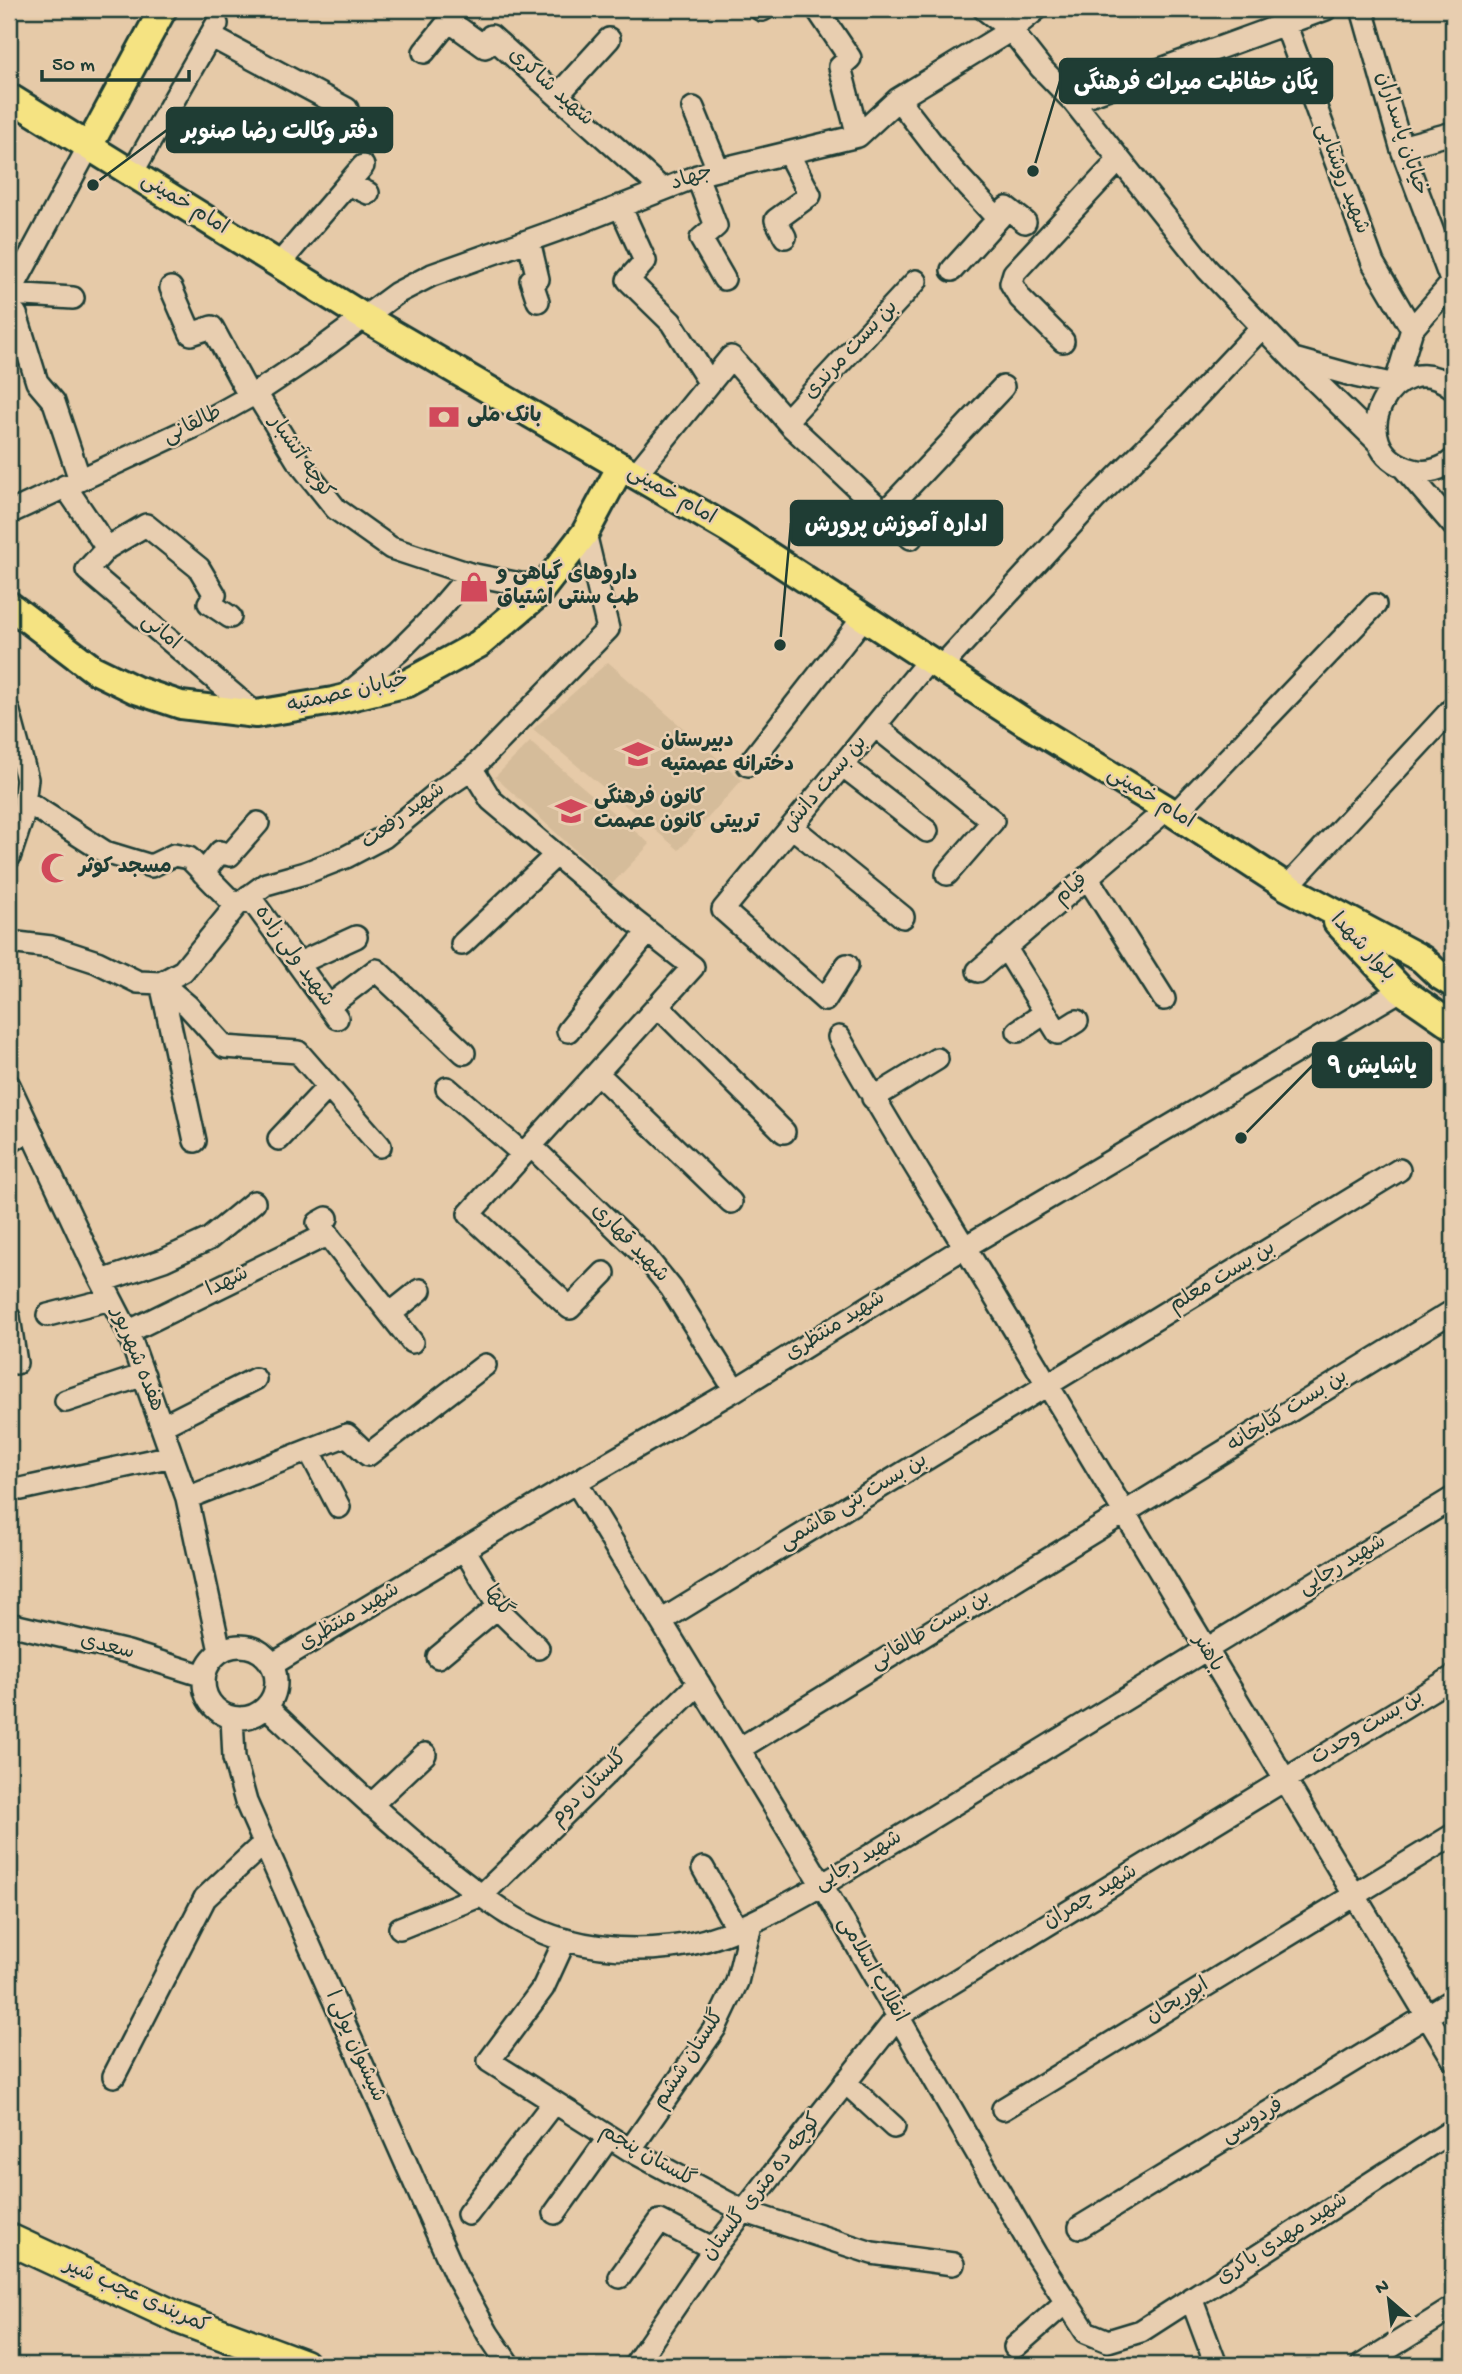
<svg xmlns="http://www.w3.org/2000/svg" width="1462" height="2374" font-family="'Gochi Hand','Playpen Sans Arabic',sans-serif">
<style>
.built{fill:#d5bc9a}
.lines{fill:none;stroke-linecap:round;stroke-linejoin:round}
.minor-casing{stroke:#1f3d34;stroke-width:26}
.major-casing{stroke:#1f3d34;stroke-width:32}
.highway-casing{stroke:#1f3d34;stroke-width:35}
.minor{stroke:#e8ceb0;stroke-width:21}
.major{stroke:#f5e382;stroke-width:26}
.highway{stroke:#f5e382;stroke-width:30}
.labels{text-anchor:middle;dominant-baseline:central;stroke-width:5;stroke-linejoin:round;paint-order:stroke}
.street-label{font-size:21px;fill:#1f3d34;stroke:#e8ceb0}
.poi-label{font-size:21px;font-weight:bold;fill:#1f3d34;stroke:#e8ceb0;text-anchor:start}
.leader{fill:none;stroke:#1f3d34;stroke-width:2.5}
.callout-dot{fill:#1f3d34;stroke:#e8ceb0;stroke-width:2.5}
.callout{fill:#1f3d34;stroke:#1f3d34;stroke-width:2.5}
.callout-label{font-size:23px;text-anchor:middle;font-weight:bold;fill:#fff}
</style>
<rect width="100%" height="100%" fill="#e6caa8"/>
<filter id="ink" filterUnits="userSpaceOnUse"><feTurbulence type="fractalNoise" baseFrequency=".0143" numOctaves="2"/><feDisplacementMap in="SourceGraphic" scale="14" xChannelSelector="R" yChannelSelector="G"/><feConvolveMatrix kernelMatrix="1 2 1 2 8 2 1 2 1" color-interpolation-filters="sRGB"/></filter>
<g filter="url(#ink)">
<path class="built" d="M608,662L742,780L679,850L533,729Z
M530,742L650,844L612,884L495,777Z"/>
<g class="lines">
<g class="minor-casing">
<path id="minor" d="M458,9L449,21L485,47L491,36L662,189
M760,9L762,10L764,9
M817,9L850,58L840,67L858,136
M984,9L1011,30L1041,68L1073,101L1326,9
M1362,9L1401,147L1452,283L1453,299
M1285,23L1373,263L1412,329
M210,36L347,109
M424,52L449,21
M558,95L609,39
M898,99L952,169L998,219L952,270
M1073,101L1207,269L1292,358L1379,443
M693,108L718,169
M1401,147L1453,133
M132,173L217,24
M697,176L716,226L701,239L724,279
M348,184L368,193
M620,206L645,261L628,280L671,322L709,382
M998,219L1007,208L1025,222
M785,237L776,220L810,195L788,153
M529,241L538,279L531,280L538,301
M279,264L363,166
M171,288L191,334L212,327L250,397
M9,294L73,298
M9,295L89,146
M16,314L37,382L54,402L80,480
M1063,341L1020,298L1011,283L1014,273L1119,160
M1294,359L1355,376L1395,385L1412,329L1452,283
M1453,388C1394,340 1336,449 1413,470C1427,474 1443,469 1453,460
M256,393L297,460L336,509L391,548L470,574L520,584L545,585
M787,420L916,281
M1402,466L1453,525
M635,475L731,357L792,427L911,538
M65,486L107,548L146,525L199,568L215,595L209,603L230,617
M9,513L202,423L256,393L313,355L397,293L432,275L583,221L708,172L858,136L898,99L1011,30L1037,9
M884,513L1003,387
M107,548L87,570L256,714
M941,667L1096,498L1182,412L1262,327
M344,697L398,652L432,618L470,574
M9,712L27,779L22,819L9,858
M875,726L993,821L947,874
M748,765L864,617
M842,765L927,831
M472,769L491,800L633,920L693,967L469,1214L570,1308L604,1273
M24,800L105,852L151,866L174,855L189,858L236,906
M1175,814L1375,605
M792,827L903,917
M203,873L220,852L230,855L258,823
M1087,877L1164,999
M1287,887L1453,708
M249,896L337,1018
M9,942L51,947L97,962L138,982L161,983L183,971L236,906L266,884L305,873L346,857L384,837L441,790L472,769L608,629L585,533
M462,944L556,855
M1005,947L1058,1033L1077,1021
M299,963L356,937
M847,965L825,1000L723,910L929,660
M978,971L1166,810
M329,1006L376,970L464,1053
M658,1006L784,1132
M568,1031L648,932
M1018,1031L1045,1013
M839,1037C890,1128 946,1215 999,1304C1149,1557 1301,1808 1453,2059
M597,1073L731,1202
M9,1085L95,1268L128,1332L187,1498L220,1651
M447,1088L523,1154
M873,1098L937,1059
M279,1139L328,1087
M195,1141L161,983L188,1006L225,1047L298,1052L380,1146
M9,1143L29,1129
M531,1146L645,1256L671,1288L735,1390
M327,1218L318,1223L412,1342
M102,1281L164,1260L209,1239L254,1202
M390,1314L420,1290
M48,1315L111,1299
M9,1317L16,1363
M128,1332L328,1234
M66,1401L144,1375
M162,1426L255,1379
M309,1450L339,1507
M576,1482L822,1885L1036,2255L1086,2332L1108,2341L1141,2331L1453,2130
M21,1489L172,1456
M187,1498L347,1435L368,1455L485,1365
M464,1549L503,1614L538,1648
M661,1621L1399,1170
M9,1624L128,1652L204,1676
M204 1682a36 36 0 1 1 72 0a36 36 0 1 1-72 0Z
M438,1657L498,1607
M273,1664L576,1482L735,1390L965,1247L1401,990
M267,1707C327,1764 387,1822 452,1873C485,1899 524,1930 566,1940C599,1949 637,1951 671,1947C726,1941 775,1911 822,1885L1453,1498
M232,1717L234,1758L246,1802L456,2276L488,2334L509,2365
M739,1749L1453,1311
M371,1805L425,1754
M703,1868L737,1929
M400,1928L482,1895L699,1683
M565,1940L543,1988L489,2061L630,2150L743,2211L872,2253L953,2264
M114,2076L205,1898L264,1843
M845,2082L894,2127
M1003,2109L1453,1835
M630,2150L715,2028L737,1982L751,1924
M555,2213L609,2137
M468,2214L554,2102
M1080,2227L1453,2000
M620,2277L660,2221L714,2249
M1191,2298L1216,2365
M1015,2347L1066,2302
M635,2365L714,2249L898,2016L1453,1677
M1362,2365L1453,2308"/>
</g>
<g class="major-casing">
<path id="major" d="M9,97L364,317L730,530L1026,723L1175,814L1287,887L1422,959L1440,976L1453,984
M89,146L163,9
M9,605L93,669L136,690L181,705L256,714L333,701L408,683L479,644L537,595L585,533L621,466
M1337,922L1401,990L1453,1026"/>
</g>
<g class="highway-casing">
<path id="highway" d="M9,2239L181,2319L304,2365"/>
</g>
<use href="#minor" class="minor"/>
<use href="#major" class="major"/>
<use href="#highway" class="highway"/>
</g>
</g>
<defs>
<g id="bank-bare" transform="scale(2.415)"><path d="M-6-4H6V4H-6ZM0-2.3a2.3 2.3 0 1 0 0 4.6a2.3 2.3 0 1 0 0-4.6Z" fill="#d1495b" stroke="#e8ceb0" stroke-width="2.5" paint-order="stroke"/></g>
<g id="shop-bare" transform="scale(2.415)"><path d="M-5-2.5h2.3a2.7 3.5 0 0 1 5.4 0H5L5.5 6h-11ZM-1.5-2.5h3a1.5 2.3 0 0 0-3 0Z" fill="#d1495b" stroke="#e8ceb0" stroke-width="2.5" paint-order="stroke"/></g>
<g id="school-bare" transform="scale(2.415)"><path d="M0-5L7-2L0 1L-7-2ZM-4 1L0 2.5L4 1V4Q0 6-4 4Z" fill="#d1495b" stroke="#e8ceb0" stroke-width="2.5" paint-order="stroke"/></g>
<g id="mosque-bare" transform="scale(2.415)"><path d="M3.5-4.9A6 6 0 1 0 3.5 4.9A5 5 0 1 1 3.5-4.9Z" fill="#d1495b" stroke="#e8ceb0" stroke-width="2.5" paint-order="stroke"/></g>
</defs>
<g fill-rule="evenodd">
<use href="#bank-bare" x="444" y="417"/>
<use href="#shop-bare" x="474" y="587"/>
<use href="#school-bare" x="638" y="754"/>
<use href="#school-bare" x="571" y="811"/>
<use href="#mosque-bare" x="56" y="868"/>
</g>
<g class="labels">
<g class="street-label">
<text transform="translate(550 88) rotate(42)">شهید شاکری</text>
<text transform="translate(1400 134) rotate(72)">خیابان پاسداران</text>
<text transform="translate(692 179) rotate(-19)">جهاد</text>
<text transform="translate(1341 179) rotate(69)">شهید روشنایی</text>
<text transform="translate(184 205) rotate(32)">امام خمینی</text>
<text transform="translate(852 351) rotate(-47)">بن بست مرندی</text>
<text transform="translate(193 426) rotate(-26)">طالقانی</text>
<text transform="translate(300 458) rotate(55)">کوچه آتشبار</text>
<text transform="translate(671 496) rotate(30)">امام خمینی</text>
<text transform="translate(160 633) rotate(40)">امانی</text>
<text transform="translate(348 694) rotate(-13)">خیابان عصمتیه</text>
<text transform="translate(826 785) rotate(-50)">بن بست دانش</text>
<text transform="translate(1150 799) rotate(32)">امام خمینی</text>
<text transform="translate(404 817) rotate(-36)">شهید رفعت</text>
<text transform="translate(1072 890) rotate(-41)">قیام</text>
<text transform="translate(1362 948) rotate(47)">بلوار شهدا</text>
<text transform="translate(293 957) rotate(54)">شهید ولی زاده</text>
<text transform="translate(629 1244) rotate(46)">شهید قهاری</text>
<text transform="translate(1223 1278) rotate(-31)">بن بست معلم</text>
<text transform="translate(228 1283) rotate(-26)">شهدا</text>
<text transform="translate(836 1327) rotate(-32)">شهید منتظری</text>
<text transform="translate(136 1360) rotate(68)">هفده شهریور</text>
<text transform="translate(1288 1412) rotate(-32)">بن بست کتابخانه</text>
<text transform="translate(854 1503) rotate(-31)">بن بست بنی هاشمی</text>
<text transform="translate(1343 1566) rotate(-31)">شهید رجایی</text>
<text transform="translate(497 1602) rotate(55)">گلها</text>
<text transform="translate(350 1618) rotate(-31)">شهید منتظری</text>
<text transform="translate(931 1631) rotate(-31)">بن بست طالقانی</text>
<text transform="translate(107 1648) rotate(14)">سعدی</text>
<text transform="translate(1207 1654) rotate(59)">باهنر</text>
<text transform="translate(1368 1729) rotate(-31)">بن بست وحدت</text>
<text transform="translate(590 1789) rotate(-44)">گلستان دوم</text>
<text transform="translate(859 1862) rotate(-31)">شهید رجایی</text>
<text transform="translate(1091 1898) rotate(-31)">شهید چمران</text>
<text transform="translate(871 1970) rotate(60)">انقلاب اسلامی</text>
<text transform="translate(1178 2002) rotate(-31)">ابوریحان</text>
<text transform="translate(354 2047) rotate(66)">شیشوان یولی ا</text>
<text transform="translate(690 2060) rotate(-57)">گلستان ششم</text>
<text transform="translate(1253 2122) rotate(-31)">فردوسی</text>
<text transform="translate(647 2157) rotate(30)">گلستان پنجم</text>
<text transform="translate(763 2188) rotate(-52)">کوچه ده متری گلستان</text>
<text transform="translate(1283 2240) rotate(-33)">شهید مهدی باکری</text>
<text transform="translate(136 2297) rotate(24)">کمربندی عجب شیر</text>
</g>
<g class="poi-label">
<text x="467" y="417">بانک ملی</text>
<text x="497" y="575">داروهای گیاهی و<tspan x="497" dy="24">طب سنتی اشتیاق</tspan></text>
<text x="661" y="742">دبیرستان<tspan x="661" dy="24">دخترانه عصمتیه</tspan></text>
<text x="594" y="799">کانون فرهنگی<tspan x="594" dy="24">تربیتی کانون عصمت</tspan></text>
<text x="79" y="868">مسجد کوثر</text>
</g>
</g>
<path class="leader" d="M1033 171L1060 81M93 185L167 130M780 645L791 523M1241 1138L1313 1065"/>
<g class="callout-dot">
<circle cx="1033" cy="171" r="7"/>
<circle cx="93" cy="185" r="7"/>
<circle cx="780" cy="645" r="7"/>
<circle cx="1241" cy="1138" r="7"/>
</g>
<g class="callout">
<rect x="1060" y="59" width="272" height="44" rx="7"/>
<rect x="167" y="108" width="225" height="44" rx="7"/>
<rect x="791" y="501" width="211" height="44" rx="7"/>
<rect x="1313" y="1043" width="118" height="44" rx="7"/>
</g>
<g class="callout-label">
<text x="1196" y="89">یگان حفاظت میراث فرهنگی</text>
<text x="280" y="138">دفتر وکالت رضا صنوبر</text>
<text x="896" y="531">اداره آموزش پرورش</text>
<text x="1372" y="1073">یاشایش ۹</text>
</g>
<rect width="1462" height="2374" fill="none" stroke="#e8ceb0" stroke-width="35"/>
<rect x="18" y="18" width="1427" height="2339" fill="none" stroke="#1f3d34" stroke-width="2.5" filter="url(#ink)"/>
<g transform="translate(1389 2300) rotate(332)" stroke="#e8ceb0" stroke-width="5" paint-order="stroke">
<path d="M0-5L12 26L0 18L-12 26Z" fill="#1f3d34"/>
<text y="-10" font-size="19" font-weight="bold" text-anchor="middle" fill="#1f3d34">N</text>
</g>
<path d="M42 70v10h147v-10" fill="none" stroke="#1f3d34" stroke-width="3.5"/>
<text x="52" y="70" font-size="21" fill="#1f3d34" stroke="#e8ceb0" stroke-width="5" paint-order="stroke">50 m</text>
</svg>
